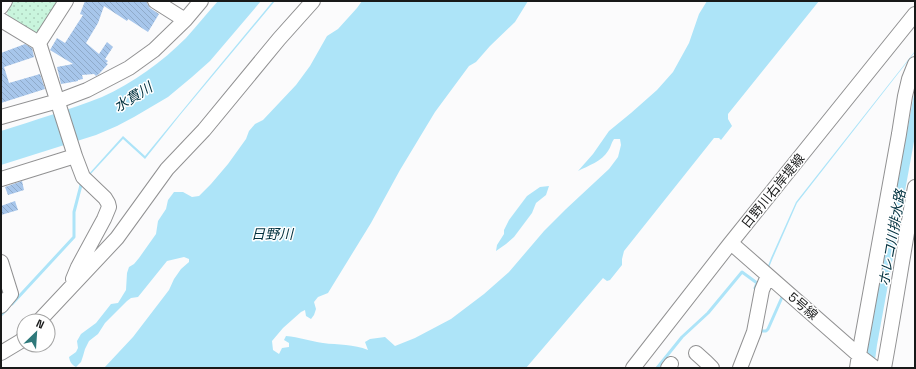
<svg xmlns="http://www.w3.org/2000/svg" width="916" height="369" font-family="'Space Grotesk','Noto Sans JP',sans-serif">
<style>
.park{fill:url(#park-dots)}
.water{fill:#ade4f8}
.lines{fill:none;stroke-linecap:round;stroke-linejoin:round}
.stream{stroke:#ade4f8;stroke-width:3}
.building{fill:url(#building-back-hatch)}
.minor-casing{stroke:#919192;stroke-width:16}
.minor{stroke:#fff;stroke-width:14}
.labels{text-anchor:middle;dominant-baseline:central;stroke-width:3;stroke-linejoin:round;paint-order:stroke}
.street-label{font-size:13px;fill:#181919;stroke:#fff}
.water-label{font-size:14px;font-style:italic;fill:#00313f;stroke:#fff}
</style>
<defs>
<pattern id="park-dots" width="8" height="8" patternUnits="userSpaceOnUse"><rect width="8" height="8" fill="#c9f5dd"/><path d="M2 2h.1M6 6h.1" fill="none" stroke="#acd1bd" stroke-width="1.8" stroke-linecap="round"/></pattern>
<pattern id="building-back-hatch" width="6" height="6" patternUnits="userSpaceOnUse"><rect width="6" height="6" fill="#a7c6eb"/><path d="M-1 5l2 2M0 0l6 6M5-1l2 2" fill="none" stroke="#8faac9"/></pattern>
</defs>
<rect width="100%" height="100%" fill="#fbfbfc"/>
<path class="park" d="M13,1H61L41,32L34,34L8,18L7,11Z"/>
<path class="water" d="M218,1H261L210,61L192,77L168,97L134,117L117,126L96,135L1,165V131C35,120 69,110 102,97C133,83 162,62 186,38C197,26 207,13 218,1Z
M273,1H275L180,115L145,159L123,139L88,177L87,176L123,136L145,156L210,77Z
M362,1H528L515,22L490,46L476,62L469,66L435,112L400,170L371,223L328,293L318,297L314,302L316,309L314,315L311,319L306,316L305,310L301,312L283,328L272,341L273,350L279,354L282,348L289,347V343L284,340L286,336C299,337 310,341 323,343C338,345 354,344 368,350L365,342L370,339L385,337L395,346L415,338L451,319L484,294L509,272L544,231L566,209L609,169L618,157L621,145L620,139H614C611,143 611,147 608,151C602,161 588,166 578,171L593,154L609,131L631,113L657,90L673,72L689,43L699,14L707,1H819L728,114V119L732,126L721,140L719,138H714L624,251L622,259V265L610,280L607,281L603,278L526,368H104L133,337L169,290L174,279L181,269L189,262V259L184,257L167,261L138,297L131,298L127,301L105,323L98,334L89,341L85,349L83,356L81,362L76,367C71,364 70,362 69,357L76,352L78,348L77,341L81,334L96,323L111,304L118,303L126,290L127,273L129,267L134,264L139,258L156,234L158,221L166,209L168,200L174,192H183L192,197L199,196L211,184L228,164L246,139L249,131L255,124L263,120L296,85L310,66L327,36L338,29L357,8Z
M915,51V52L797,203L772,260L760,290H759L771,258L796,202Z
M915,75V136L877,345L874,368H865L870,332L914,94Z
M549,186L546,195L536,203L532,213L514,237L506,244L496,251L497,245L504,234V230L509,220L527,196L540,187Z"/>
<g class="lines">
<path class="stream" d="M12,304L74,237V212L81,185
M1,315L7,309
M760,331H766L768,329L783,295
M657,368L682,337L708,313L742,272L757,283L755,288L757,289"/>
</g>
<path class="building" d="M85,1H146L148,5L150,8L159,14L148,32L128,19L127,21L104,6L98,23L86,43L99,54L107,42L113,47L105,59L108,61L106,63L108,64L99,74L96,76L94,74L82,75L83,79L78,80V81L61,84L57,67L73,64L50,50L57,38L65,43L83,15L80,14Z
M25,44L32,48L34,57L4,67L9,83L40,74L45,89L1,103V53Z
M22,181L24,190L8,195L5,187Z
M15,201L18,210L1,215V206Z"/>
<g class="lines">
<g class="minor-casing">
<path id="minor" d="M155,1L185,20
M1,7L5,1
M1,20L39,43L75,156L1,179
M39,43L66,1
M1,117L58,101L87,90L129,68L154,50L185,20L201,1
M731,243L862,358L875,368
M1,262L11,294L1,306
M73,279L78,267L104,219L109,207L108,203L105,198L83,177L75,156
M39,321L117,238L167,169L204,130L279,39L313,1
M1,353L21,341L24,338
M696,353L706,362L712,368
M633,368L729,245L915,14
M668,368L671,364
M740,368L754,332L762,290L768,276
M857,368L859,355L899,134L905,96L909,79L915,64
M884,368C895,308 904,247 915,187"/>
</g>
<use href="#minor" class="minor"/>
</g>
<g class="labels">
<g class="street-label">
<text transform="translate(773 191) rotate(-51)">日野川右岸堤線</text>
<text transform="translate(803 306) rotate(41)">5号線</text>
</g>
<g class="water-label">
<text transform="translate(133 97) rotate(-32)">水貫川</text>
<text x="272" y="234">日野川</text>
<text transform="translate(892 238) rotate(-80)">ホレコ川排水路</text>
</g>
</g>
<rect width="916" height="369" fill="none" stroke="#181919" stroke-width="4"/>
<g transform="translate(36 333) rotate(25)"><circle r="19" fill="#ffffff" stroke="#a3a3a3"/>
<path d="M0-3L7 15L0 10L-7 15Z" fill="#2f797b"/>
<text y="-6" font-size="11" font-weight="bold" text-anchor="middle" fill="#181919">N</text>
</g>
</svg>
